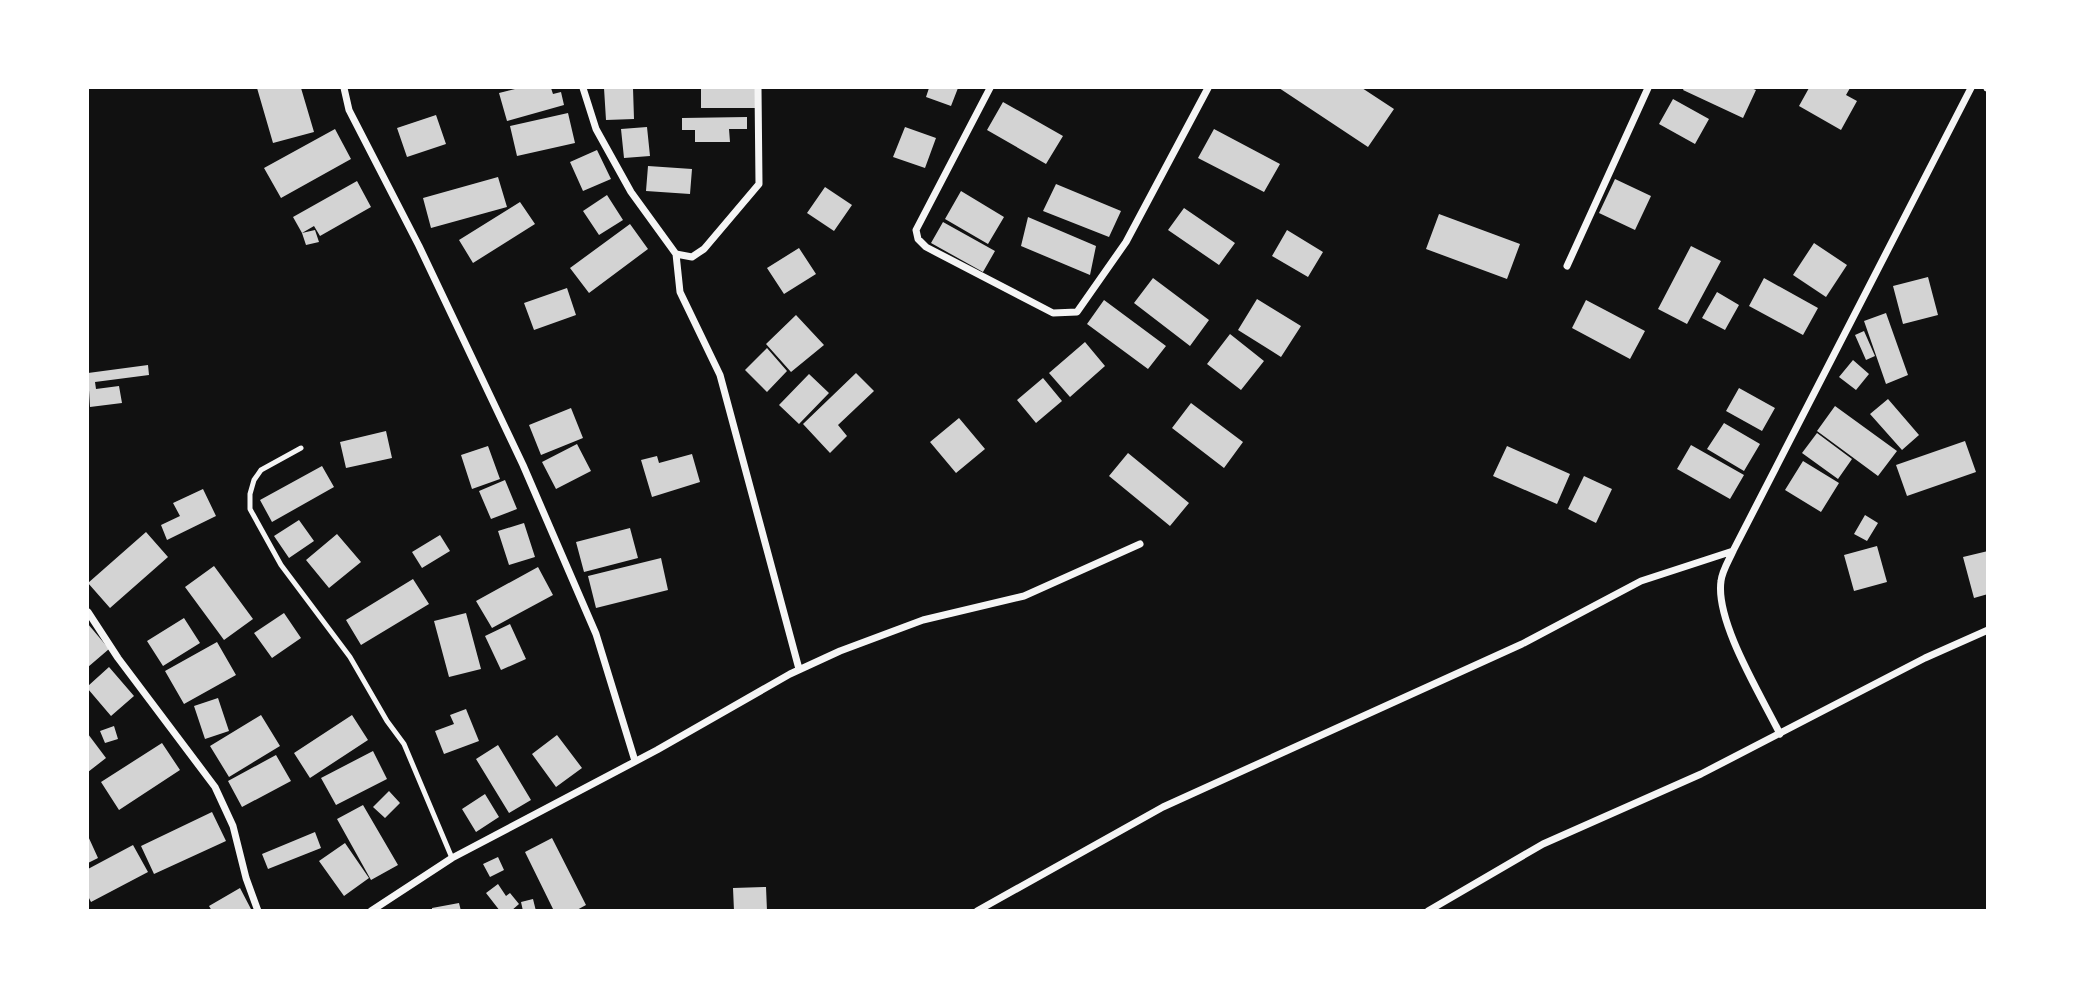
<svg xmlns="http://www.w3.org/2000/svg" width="2075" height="998" font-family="Overpass,sans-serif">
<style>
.building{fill:#d3d3d3}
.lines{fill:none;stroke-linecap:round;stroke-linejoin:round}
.service{stroke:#f5f5f5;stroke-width:5}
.minor{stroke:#f5f5f5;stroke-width:7}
</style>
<rect width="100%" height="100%" fill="#111"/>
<path class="building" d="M257,88H301L314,132L273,143Z
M519,88H551L553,94L561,92L564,105L507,121L499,93Z
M604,88H633L634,119L606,120Z
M701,88H755V108H701Z
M929,88H958L951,106L926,97Z
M1279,88H1362L1394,109L1368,147Z
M1684,88H1751L1756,90L1743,118L1683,90Z
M1809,88H1850L1846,95L1857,101L1841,130L1799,106Z
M1673,99L1709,119L1695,144L1659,124Z
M1003,102L1063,136L1046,164L987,130Z
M568,113L575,143L517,156L510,126Z
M436,115L446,144L407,157L397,128Z
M747,117V129H729L730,142H695V130H682V118Z
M647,127L650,156L624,158L621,129Z
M905,127L936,138L925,168L893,157Z
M335,129L351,159L281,198L264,168Z
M1214,129L1280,164L1264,192L1198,158Z
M597,150L611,179L583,191L570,162Z
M648,166L692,169L690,194L646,191Z
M498,177L507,207L431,228L423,198Z
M1615,179L1651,196L1635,230L1599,213Z
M357,181L371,207L320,236L314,226L302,233L293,217Z
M1056,184L1121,211L1109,237L1043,211Z
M825,187L852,205L834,231L807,213Z
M961,191L1004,217L988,244L945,219Z
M607,195L623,220L599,235L583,211Z
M520,202L535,224L473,263L459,240Z
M1184,208L1235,243L1219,265L1168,230Z
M1439,214L1520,244L1507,279L1426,249Z
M1028,217L1096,246L1090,275L1021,246Z
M943,222L995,251L983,272L931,243Z
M630,224L648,249L589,293L570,268Z
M315,230L319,242L306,245L302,233Z
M1287,230L1323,252L1308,277L1272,256Z
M1814,243L1847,265L1826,297L1793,275Z
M1691,246L1721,261L1687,324L1658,309Z
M799,248L816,274L784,294L767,268Z
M1928,277L1938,315L1903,324L1893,286Z
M1153,278L1209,320L1190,346L1134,303Z
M1764,278L1818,308L1803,335L1749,306Z
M567,288L576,315L534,330L524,303Z
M1717,292L1739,305L1725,330L1702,318Z
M1257,299L1301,326L1281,357L1238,330Z
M1104,300L1166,346L1148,369L1087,324Z
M1586,300L1645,331L1630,359L1572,328Z
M1886,313L1908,375L1886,384L1864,321Z
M796,315L824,345L791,372L766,344Z
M1864,331L1875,356L1866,360L1855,335Z
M1230,334L1264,361L1241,390L1207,364Z
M1085,342L1105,366L1070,397L1049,373Z
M767,348L787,371L767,392L745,370Z
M1853,360L1869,374L1856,390L1839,377Z
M148,365L149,375L95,382L96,389L119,386L122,403L90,407L88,373Z
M856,373L874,391L838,425L847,436L830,453L803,424Z
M809,374L829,393L799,424L779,405Z
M1043,378L1062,401L1036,423L1017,400Z
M1739,388L1775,408L1762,431L1726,411Z
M1888,399L1919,435L1902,450L1870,414Z
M1191,403L1243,442L1224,468L1172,428Z
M1835,406L1897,451L1878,476L1817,431Z
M571,408L583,438L541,455L529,425Z
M959,418L985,449L956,473L930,442Z
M1724,423L1760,444L1744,471L1707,449Z
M386,431L392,458L346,468L340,442Z
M1817,433L1852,459L1838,479L1802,453Z
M1965,441L1976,472L1907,496L1896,465Z
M577,444L591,471L556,489L542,462Z
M1691,445L1744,475L1730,499L1677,469Z
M488,446L500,479L472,489L461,455Z
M1507,446L1570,474L1557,504L1493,476Z
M1128,453L1189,503L1170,526L1109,476Z
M692,454L700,482L652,497L641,460L657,456L659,463Z
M1803,461L1839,483L1821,512L1785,490Z
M322,466L334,487L272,522L260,500Z
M1584,476L1612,489L1596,523L1568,509Z
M505,480L517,509L491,519L479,491Z
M203,489L216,516L167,540L161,525L180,516L173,503Z
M1865,515L1878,523L1867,541L1854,534Z
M299,520L314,541L289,558L274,536Z
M524,523L535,557L509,565L498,531Z
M630,528L638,558L584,572L576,542Z
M146,532L168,557L110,608L88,583Z
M337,534L361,562L329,588L306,560Z
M440,535L450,551L422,568L412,552Z
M1877,546L1887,582L1854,591L1844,555Z
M1988,551V594L1974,598L1963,557Z
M661,558L668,590L596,608L588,576Z
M214,566L253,619L224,640L185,587Z
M538,567L553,595L492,628L476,601Z
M413,579L429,604L361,645L346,620Z
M284,613L301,638L272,658L254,633Z
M466,613L481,669L449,677L434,621Z
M184,618L200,643L163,666L147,641Z
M88,624L109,649L88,667Z
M510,624L526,659L501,670L485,636Z
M217,642L236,675L184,704L165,671Z
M109,667L134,696L111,716L88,689V686Z
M218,698L229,731L205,739L194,706Z
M466,709L479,741L444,754L435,731L454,724L450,715Z
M261,715L280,746L229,777L210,746Z
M352,715L368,740L310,778L294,753Z
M114,726L118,739L105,743L100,731Z
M88,734L106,758L88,772Z
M557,735L582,768L556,787L532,754Z
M162,743L180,770L119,810L101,782Z
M498,745L531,800L509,813L476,759Z
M373,751L387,779L336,805L321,778Z
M276,755L291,781L242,807L228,781Z
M389,791L400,803L385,818L373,807Z
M485,794L499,817L476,832L462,809Z
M363,805L398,865L371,880L337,819Z
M212,812L226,841L154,874L141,846Z
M315,832L321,848L268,869L262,854Z
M88,836L98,858L88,863Z
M552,838L586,905L575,911H554L525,852Z
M345,843L369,878L344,896L319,861Z
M133,845L148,872L91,902L88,896V869Z
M498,857L504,870L490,877L483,864Z
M498,884L506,896L510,893L519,904L511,911H500L486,893Z
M766,887L767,911H734L733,888Z
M240,888L252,911H212L209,906Z
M533,899L536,911H523L521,902Z
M459,903L461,911H432V908Z"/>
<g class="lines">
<path class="service" d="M301,448L261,470L254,480L250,494V509L281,565L350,657L387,721L404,744L452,858"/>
<path class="minor" d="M344,88L349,110L419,246L523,465L596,634L635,761
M583,88L596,129L631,192L676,254
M758,88L759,184L704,249L692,257L676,254L680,292L720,375L799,669
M990,88L916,230L918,239L926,247L1053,313L1077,312L1126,242L1208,88
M1987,88H1988
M1567,266L1648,88
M88,612L118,658L215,787L233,826L246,878L258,911
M1780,734C1762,697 1715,622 1721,581C1722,571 1729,560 1733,551L1971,88
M371,911L452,858L657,750L790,674L840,651L923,620L1024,596L1140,544
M977,911L1163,807L1522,644L1641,581L1733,551
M1428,911L1543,844L1701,774L1925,658L1988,630"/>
</g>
<rect width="2075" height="998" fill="none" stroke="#ffffff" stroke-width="178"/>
</svg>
